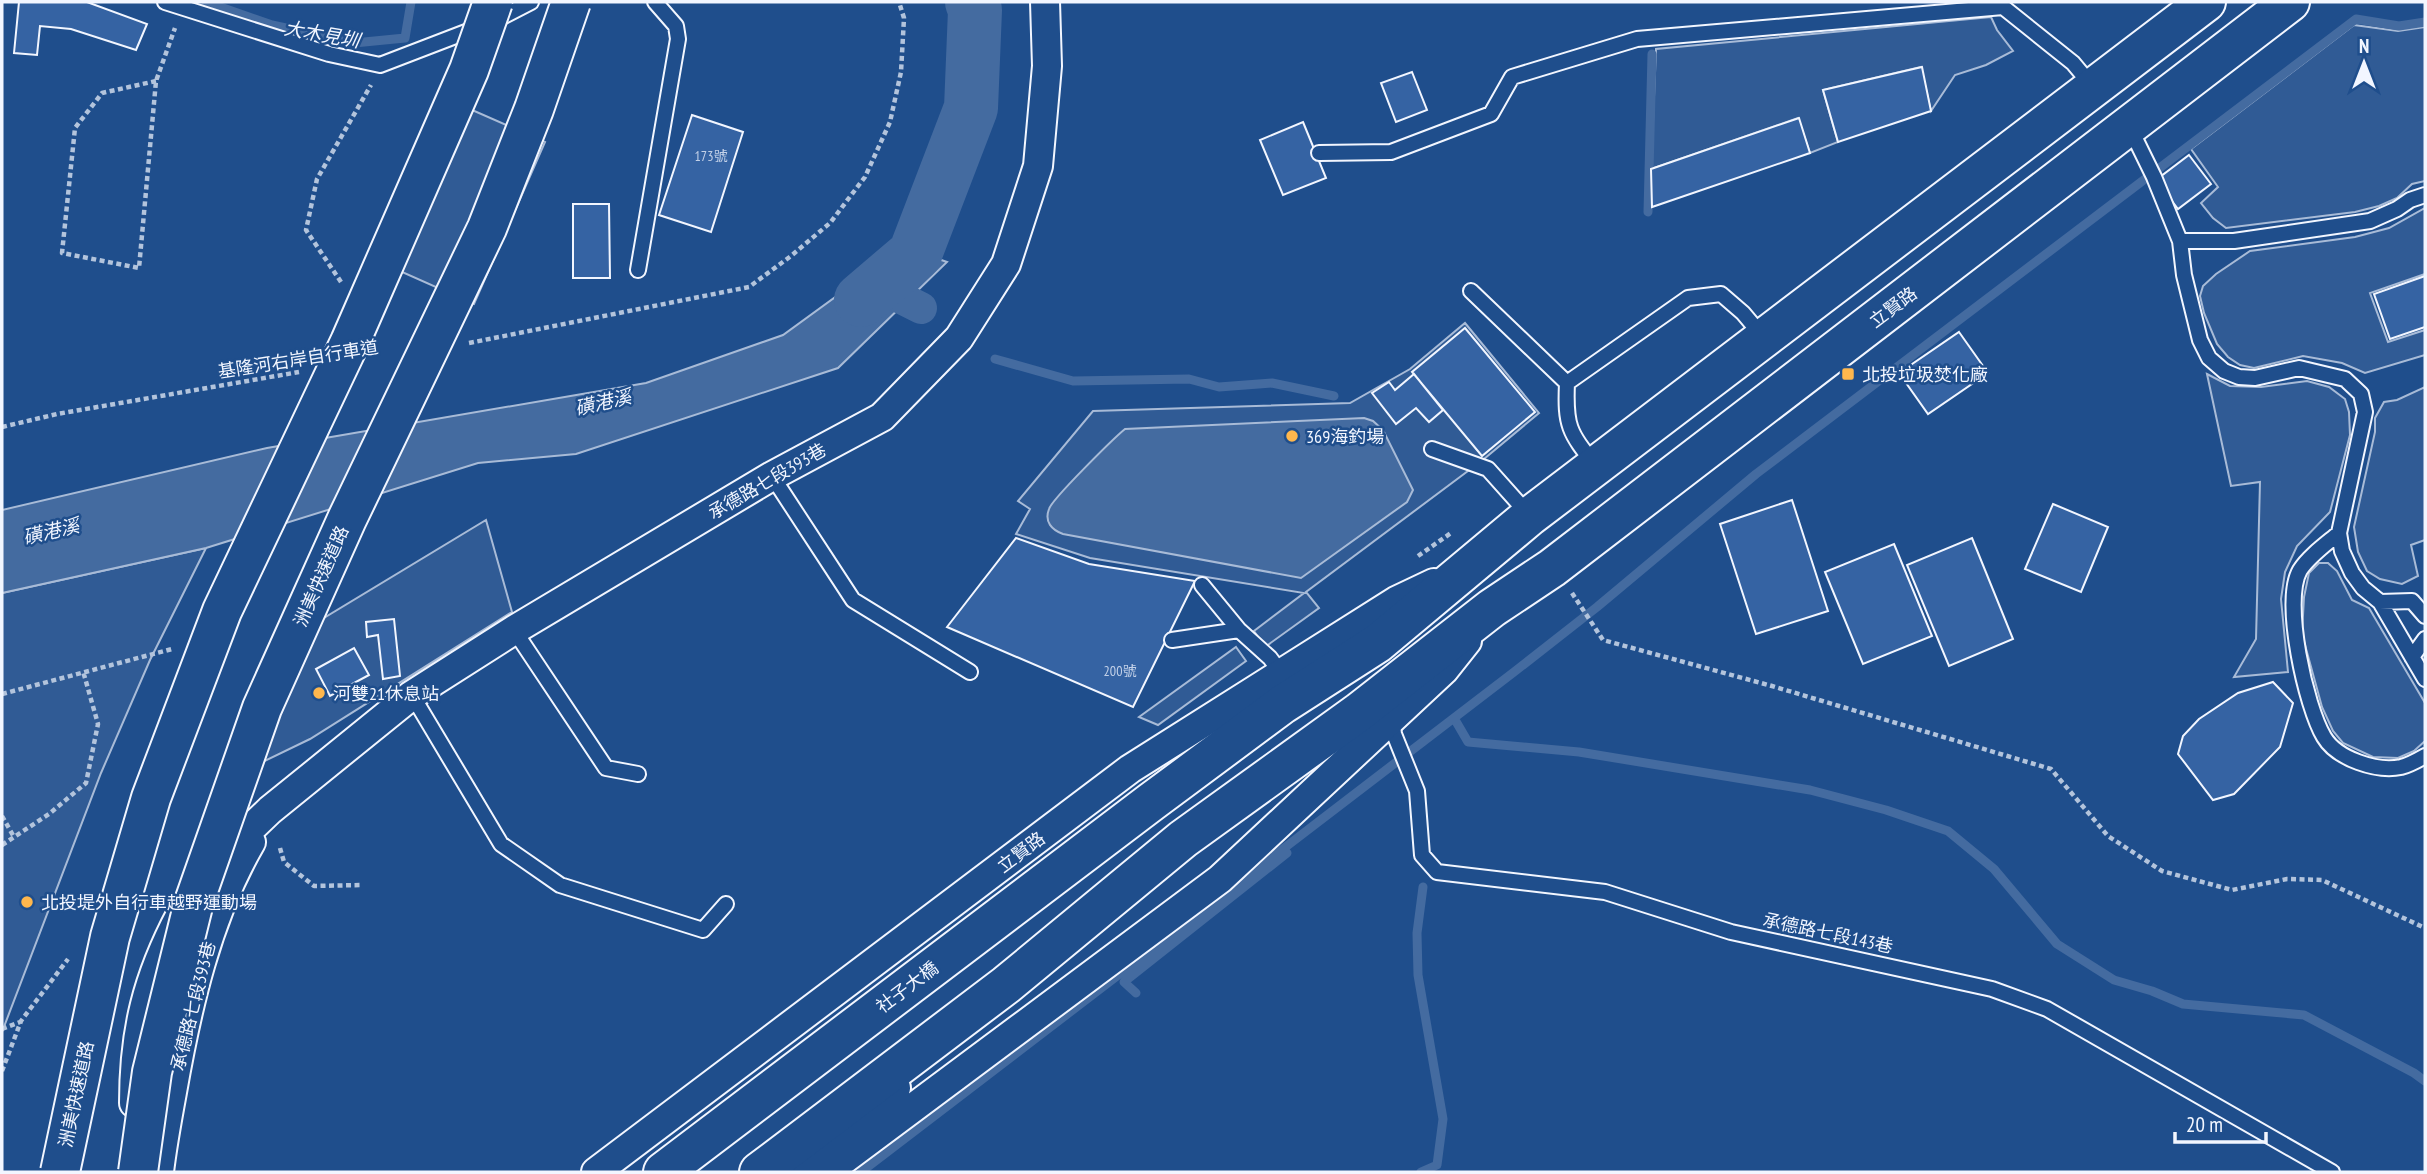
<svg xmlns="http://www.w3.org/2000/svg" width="2427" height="1174" font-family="'PT Sans Narrow','Noto Sans TC',sans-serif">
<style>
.built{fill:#305b95;stroke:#a8bbd7;stroke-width:2}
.water{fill:#446ba0;stroke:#a8bbd7;stroke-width:2}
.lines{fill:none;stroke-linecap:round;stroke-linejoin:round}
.stream{stroke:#446ba0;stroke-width:9}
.canal{stroke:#446ba0;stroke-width:32}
.river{stroke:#446ba0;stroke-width:54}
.building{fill:#3563a3;stroke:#f2f6ff;stroke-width:2}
.lane-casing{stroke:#f2f6ff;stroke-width:18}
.street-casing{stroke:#f2f6ff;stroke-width:32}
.secondary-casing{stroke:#f2f6ff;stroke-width:42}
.path{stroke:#b3c4dc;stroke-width:4.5;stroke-dasharray:5 3.5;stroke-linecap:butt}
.lane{stroke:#1f4e8c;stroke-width:14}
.street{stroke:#1f4e8c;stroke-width:28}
.secondary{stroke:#1f4e8c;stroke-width:38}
.highway-bridge-casing{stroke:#f2f6ff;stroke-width:42;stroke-linecap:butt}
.highway-bridge{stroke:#1f4e8c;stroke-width:38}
.poi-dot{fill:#ffb74d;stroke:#1f4e8c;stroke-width:2.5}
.labels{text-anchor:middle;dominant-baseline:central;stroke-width:5;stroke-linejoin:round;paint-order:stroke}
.number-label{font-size:14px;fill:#c3d1e8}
.street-label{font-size:18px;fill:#f2f6ff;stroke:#1f4e8c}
.poi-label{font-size:18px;fill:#f2f6ff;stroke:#1f4e8c;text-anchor:start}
.water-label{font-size:19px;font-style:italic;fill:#f2f6ff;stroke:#1f4e8c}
</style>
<rect width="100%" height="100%" fill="#1f4e8c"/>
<path class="built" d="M1991,17L1997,30L2013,51L1986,65L1955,75L1931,111L1921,67L1823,90L1838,142L1810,153L1798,118L1651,169L1656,49Z
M2354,25L2398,31L2425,27V181L2412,184L2397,198L2379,206L2355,212L2226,228L2213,218L2201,203L2218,187L2191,149Z
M447,99L545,142L474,304L375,260Z
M2425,208V274L2370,293L2388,342L2425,330V355L2365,373L2342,363L2303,356L2254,368L2240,365L2228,357L2217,344L2204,313L2200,296L2203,286L2216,274L2250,251L2355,237L2389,228Z
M1465,323L1539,413L1484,459L1306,592L1319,608L1265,647L1254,631L1304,593L1090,558L1016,534L1030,509L1018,501L1093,411L1350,403L1410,369Z
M2207,374L2230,386L2261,387L2307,381L2329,387L2345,399L2349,412L2350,435L2330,512L2297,546L2285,572L2281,599L2288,672L2234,677L2256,639L2260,482L2231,486Z
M2425,387V540L2411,545L2418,576L2402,584L2380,579L2367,571L2358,552L2354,527L2375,432V418L2384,402L2397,400Z
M486,520L512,612L310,739L215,785L276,647Z
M206,548L150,660L101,773L2,1032V593Z
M2319,563H2328L2337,571L2352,600L2369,608L2425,703V741L2414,751L2398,758L2373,757L2343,743L2333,731L2322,707L2302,634L2304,597L2309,573Z
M1236,647L1246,661L1158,725L1139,717Z"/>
<path class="water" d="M904,247L947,262L838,368L576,454L478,463L206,548L2,593V510L267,448L646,383L783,335Z
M1364,418L1373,421L1383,430L1413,490L1407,502L1301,578L1063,534C1052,530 1044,522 1049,509C1052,499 1114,438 1125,429Z"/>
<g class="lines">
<path class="stream" d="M206,2L272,25L354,43L405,38L411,2
M1648,212L1652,54
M995,359L1073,381L1189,379L1219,387L1272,383L1334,396
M1454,718L1468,742L1579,752L1810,790L1886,810L1948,831L1994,869L2057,944L2114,980L2152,991L2183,1004L2304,1015L2414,1073L2425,1081
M1136,993L1124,982L1287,853
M861,1172L1514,672L1597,607L1756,474L2356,19L2399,26L2425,22
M1421,1172L1437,1165L1443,1119L1418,975L1417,933L1423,887"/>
<path class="canal" d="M877,286L921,308"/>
<path class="river" d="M861,300L915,254L971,108L975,10L972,2"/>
</g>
<path class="building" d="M19,2H87L147,24L136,50L71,29L40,26L37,55L14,53Z
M1922,67L1931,111L1838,142L1823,90Z
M1412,72L1427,110L1396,122L1381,83Z
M692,115L743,132L711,232L659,215Z
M1799,118L1810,153L1652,207L1651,169Z
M1303,122L1326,178L1283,195L1260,140Z
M2189,155L2211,184L2178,209L2156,180Z
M573,204H609L610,278H573Z
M2425,276V327L2390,339L2374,294Z
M1465,328L1535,412L1482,456L1412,372Z
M1959,332L1988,373L1928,414L1899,373Z
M1414,374L1443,410L1429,422L1416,408L1396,424L1372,393L1389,382L1395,390Z
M1792,500L1828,611L1756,634L1720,524Z
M2053,504L2108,527L2081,592L2025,569Z
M1016,538L1089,564L1195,581L1133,707L947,627Z
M1972,538L2013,639L1949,666L1907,565Z
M1894,544L1932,636L1863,664L1825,572Z
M394,619L400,676L383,679L378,635L367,637L366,622Z
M354,648L369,675L330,696L316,669Z
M2273,682L2293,703L2280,747L2234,794L2213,800L2178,754L2183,736L2199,719L2238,693Z"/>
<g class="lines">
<g class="lane-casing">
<path id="lane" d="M165,2L329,54L380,65L492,22L531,2
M2130,128L2154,177L2180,241L2184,275L2200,340L2209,358L2224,371L2239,377L2255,378L2299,368L2345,379L2361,394L2365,412L2339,533L2342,551L2352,573L2363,588L2380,602L2425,679
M1319,153L1391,152L1491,114L1512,77L1637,39L2003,7L2073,63L2093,87
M2180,241H2234L2370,221L2397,209L2410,200L2425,195
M638,270L678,39L676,26L655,2
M1471,291L1567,383
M1432,449L1488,469L1529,515
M1595,465C1569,432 1565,426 1567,383L1688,298L1721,294L1743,313L1764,338
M772,476L853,600L970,672
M2339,533C2326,544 2309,556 2300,570C2282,601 2306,707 2324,737C2337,759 2377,772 2401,767C2409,765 2418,760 2425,756
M1202,585L1239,630L1270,658L1281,673
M2380,602L2412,601L2425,616
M514,630L606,768L638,774
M1172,640L1239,630
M2412,657L2425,639
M412,695L501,844L560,885L703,930L726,904
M1392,719L1394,734L1417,791L1422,855L1437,872L1605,892L1731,932L1992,989L2047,1009L2332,1172"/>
</g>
<g class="street-casing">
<path id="street" d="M210,872L226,852L270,810L412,695L514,630L772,476L882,417L959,338L1006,264L1038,166L1047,66L1045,2
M134,1103C134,1031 147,978 181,914
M159,1172C162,1146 167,1119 172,1092C187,1006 207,918 251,842
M596,1172L1130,769L1396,601L1434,583
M797,1172L841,1139L896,1088
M827,1172L1220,879L1444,670L1467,641"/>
</g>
<g class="secondary-casing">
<path id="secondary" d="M663,1172L1151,802L1283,704L1378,643L1530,516L2206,2
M759,1172L1006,985L1183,839L1359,712L1492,608L1552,568L2290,2"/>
</g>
<path class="path" d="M156,81L102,93L75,128L62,253L139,268L156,81L175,28
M341,282L306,230L317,179L371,85
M469,343L749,287L791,256L830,223L865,177L890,122L901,72L904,18L899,2
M2,427L57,414L299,372
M1418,556L1451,533
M1572,593L1603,640L1772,686L2051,769L2108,836L2162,871L2232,890L2287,879L2322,880L2425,928
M2,694L172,649
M2,816L14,837
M2,845L49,814L86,783L98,724L83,671
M280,848L284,862L314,886L363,885
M2,1029L20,1022
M2,1071L21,1021L68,959"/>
<use href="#lane" class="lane"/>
<use href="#street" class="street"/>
<use href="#secondary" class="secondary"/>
<g class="highway-bridge-casing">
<path id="highway-bridge" d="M60,1172L110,937L151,798L222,611L350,342L469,70L493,2
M138,1172L152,1072L194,902L262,708L347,519L487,228L534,109L571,2"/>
</g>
<use href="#highway-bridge" class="highway-bridge"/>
</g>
<g class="poi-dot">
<rect x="1841" y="367" width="14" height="14" rx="3.5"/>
<circle cx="1292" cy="436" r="7"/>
<circle cx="319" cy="693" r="7"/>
<circle cx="27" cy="902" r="7"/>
</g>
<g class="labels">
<g class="number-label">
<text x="711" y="156">173號</text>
<text x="1120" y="671">200號</text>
</g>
<g class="street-label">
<text transform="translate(1893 307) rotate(-37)">立賢路</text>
<text transform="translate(298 359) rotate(-9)">基隆河右岸自行車道</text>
<text transform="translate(767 481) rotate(-30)">承德路七段393巷</text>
<text transform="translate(321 576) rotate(-66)">洲美快速道路</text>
<text transform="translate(1021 852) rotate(-37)">立賢路</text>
<text transform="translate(1828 933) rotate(12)">承德路七段143巷</text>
<text transform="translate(907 987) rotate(-37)">社子大橋</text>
<text transform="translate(193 1006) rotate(-76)">承德路七段393巷</text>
<text transform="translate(76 1094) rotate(-78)">洲美快速道路</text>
</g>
<g class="poi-label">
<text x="1862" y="374">北投垃圾焚化廠</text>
<text x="1306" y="436">369海釣場</text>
<text x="333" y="693">河雙21休息站</text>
<text x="41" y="902">北投堤外自行車越野運動場</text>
</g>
<g class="water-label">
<text transform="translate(322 34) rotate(10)">大木見圳</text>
<text transform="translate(603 402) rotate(-13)">磺港溪</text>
<text transform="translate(51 531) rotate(-13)">磺港溪</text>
</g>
</g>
<rect width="2427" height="1174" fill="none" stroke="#f2f6ff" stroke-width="7"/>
<g transform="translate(2364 63)" stroke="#1f4e8c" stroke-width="5" paint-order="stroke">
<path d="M0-5L12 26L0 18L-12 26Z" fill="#f2f6ff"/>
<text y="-10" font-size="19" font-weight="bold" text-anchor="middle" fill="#f2f6ff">N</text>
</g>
<path d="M2175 1132v10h91v-10" fill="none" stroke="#f2f6ff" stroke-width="3.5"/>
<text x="2186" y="1132" font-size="21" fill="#f2f6ff" stroke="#1f4e8c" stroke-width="5" paint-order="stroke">20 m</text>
</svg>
